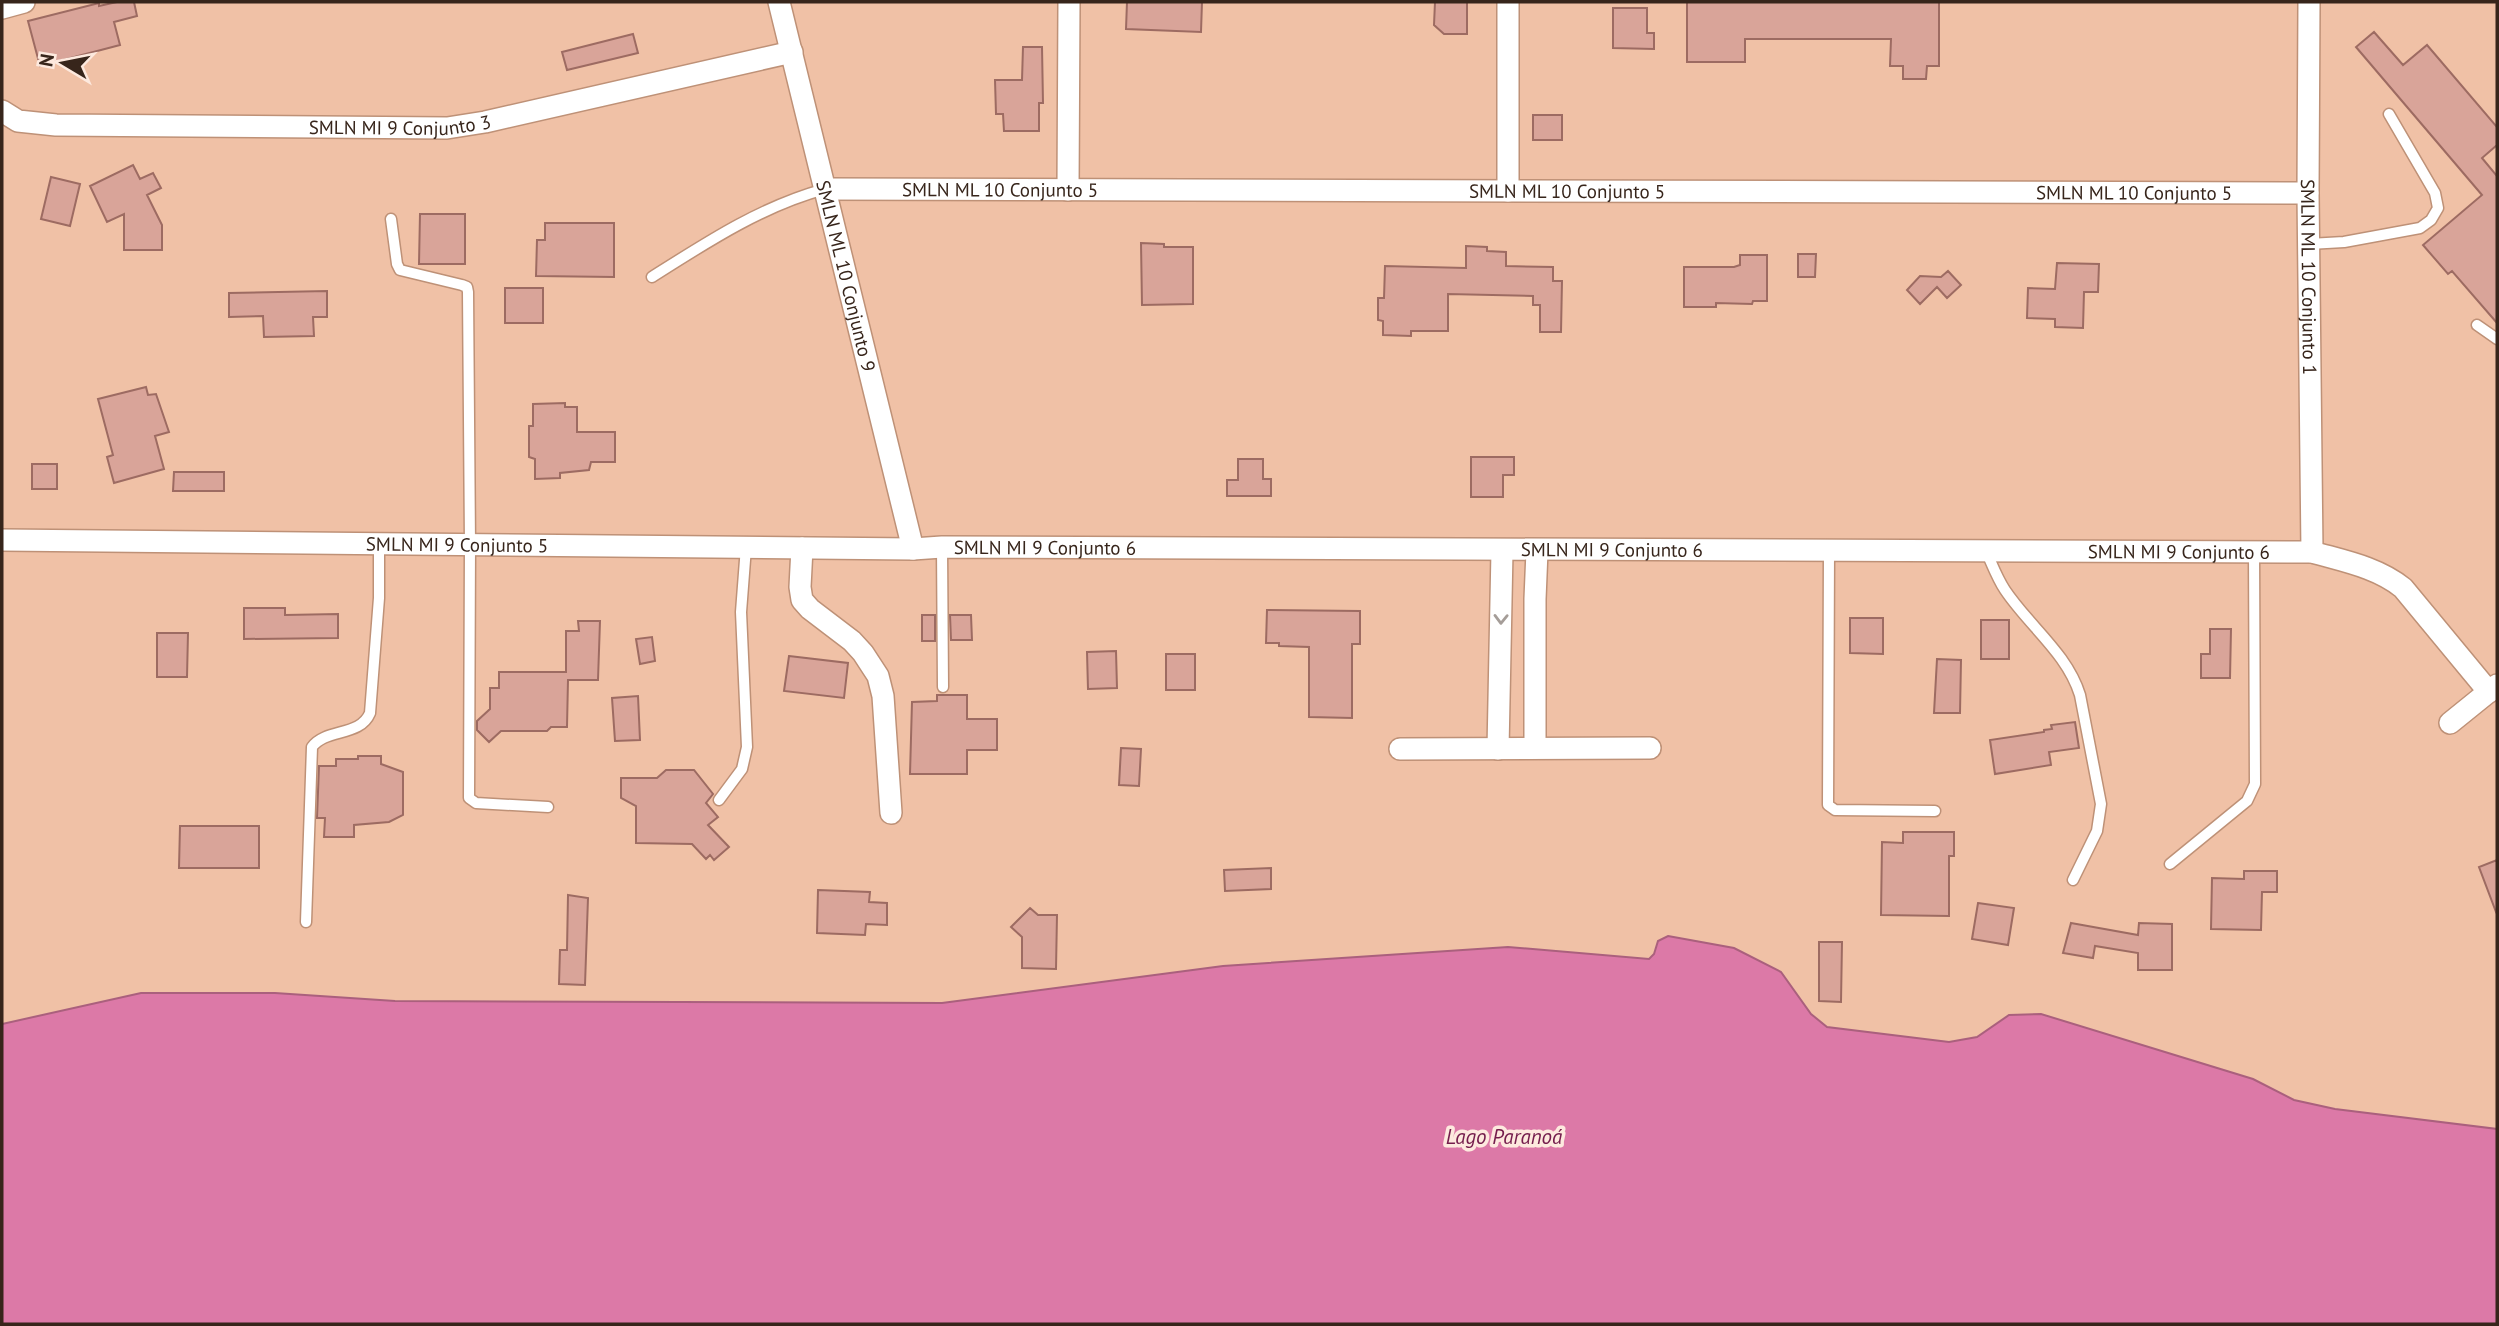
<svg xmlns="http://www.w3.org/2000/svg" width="2499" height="1326" font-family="'PT Sans',sans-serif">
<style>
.water{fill:#dc79a7;stroke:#aa607d;stroke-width:2}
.building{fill:#d9a499;stroke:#9d6b62;stroke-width:2}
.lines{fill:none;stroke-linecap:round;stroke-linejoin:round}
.lane-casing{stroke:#be9177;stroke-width:13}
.street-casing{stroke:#be9177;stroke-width:24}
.lane{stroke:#fff;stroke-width:10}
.street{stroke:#fff;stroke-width:21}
.oneway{stroke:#a59d98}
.labels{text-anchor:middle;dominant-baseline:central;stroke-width:7;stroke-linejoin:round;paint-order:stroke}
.street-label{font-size:19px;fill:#37251b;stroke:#fde9de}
.water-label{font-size:21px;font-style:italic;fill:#741c4c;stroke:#fde9de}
</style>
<rect width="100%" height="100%" fill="#f0c1a6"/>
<path class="water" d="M1668,936L1734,948L1781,972L1811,1014L1827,1027L1949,1042L1977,1037L2009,1015L2041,1014L2253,1079L2294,1100L2335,1109L2497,1129V1324H2V1024L141,993H275L395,1001L942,1003L1223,966L1508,947L1649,959L1654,954L1658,941Z"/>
<path class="building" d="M117,2H134L137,16L114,22L120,45L40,66L28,21L99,3V6Z
M1127,2H1202L1201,32L1126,29Z
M1435,2H1467V34H1444L1434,25Z
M1687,2H1939V66H1927L1926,79H1903V66H1890L1891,39H1745V62H1687Z
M1613,8H1647V33H1654V49L1613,48Z
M2374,32L2403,65L2427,45L2497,127V145L2482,158L2497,176V323L2452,271L2448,274L2423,245L2482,195L2356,47Z
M633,34L638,53L567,70L562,52Z
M1023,47H1042L1043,103H1039V131H1004L1003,114H996L995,80H1022Z
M1533,115H1562V140H1533Z
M133,165L140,179L153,173L161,188L147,195L162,225V250H124V214L107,222L90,186Z
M51,177L80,184L70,226L41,219Z
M420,214H465V264H419Z
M545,223H614V277L536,276L537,240H545Z
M1141,243L1164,244V247H1193V304L1142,305Z
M1466,246L1487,247V251L1506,252V266L1553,267V281H1562L1561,332H1540V305H1533V296L1448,294V331H1411V336L1383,335V321L1378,320V298H1384L1385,266L1466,268Z
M1798,254H1816L1815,277H1798Z
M1740,255H1767V301H1753L1752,304L1716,303V307H1684V267H1734L1740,265Z
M2057,263L2099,264L2098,292H2084L2083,328L2055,327V319L2027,318L2028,288L2055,289Z
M1948,271L1961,285L1947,298L1937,287L1920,304L1907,290L1920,276L1941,277Z
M505,288H543V323H505Z
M327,291V317H313L314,336L264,337L263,316L229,317V293Z
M146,387L148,395L156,394L169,432L155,436L164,469L114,483L107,457L113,455L98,399Z
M565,403V407H577V432H615V462H591L589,470L560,473V478L535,479V459L529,457V426H533V404Z
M1471,457H1514V475H1503V497H1471Z
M1238,459H1263V479H1271V496H1227V480H1238Z
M32,464H57V489H32Z
M174,472H224V491H173Z
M244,608H285V615L338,614V638L244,639Z
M1267,610L1360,611V644H1352V718L1309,717V647L1279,646V643H1266Z
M922,615H935V641H922Z
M950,615H971L972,640H951Z
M1850,618H1883V654L1850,653Z
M1981,620H2009V659H1981Z
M578,621H600L598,680H568L567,727H551L547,731H501L489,742L477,730V721L490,709V688H499V672H566V631H579Z
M2210,629H2231L2230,678H2201V654H2210Z
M157,633H188L187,677H157Z
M652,637L655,661L640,664L636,639Z
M1116,651L1117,688L1088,689L1087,652Z
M1166,654H1195V690H1166Z
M789,656L848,663L844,698L784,691Z
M1937,659L1961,660L1960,713H1934Z
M937,695H967V719H997V750H967V774H910L912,702L937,701Z
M638,696L640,740L615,741L612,698Z
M2075,722L2079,748L2049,752L2051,765L1995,774L1990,740L2044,732V730L2052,729L2051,725Z
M1121,748L1141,749L1139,786L1119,785Z
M358,756H381V764L403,772V815L389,822L354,825V837H324L325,818H317L319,766H336V759H358Z
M666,770H694L713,794L706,803L718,817L708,825L729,847L714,860L710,855L706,859L692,844L636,843V806L621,798V778H657Z
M180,826H259V868H179Z
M1903,832H1954V856H1949V916L1881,915L1882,842L1903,843Z
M2497,860V911L2496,912L2479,867Z
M1271,868V889L1225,891L1224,870Z
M2244,871H2277V892H2262L2261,930L2211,929L2212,878L2244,879Z
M818,890L870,892L869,902L887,903V925L866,924L865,935L817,933Z
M568,895L588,898L585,985L559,984L560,950H567Z
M1978,903L2014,908L2008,945L1972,939Z
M1030,908L1038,915H1057L1056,969L1022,968V937L1011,927Z
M2071,923L2138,935L2139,923L2172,924V970H2138V953L2095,946L2093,958L2063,953Z
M1819,942H1842L1841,1002L1819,1001Z"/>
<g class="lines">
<g class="lane-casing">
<path id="lane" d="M391,219L397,264L400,270L462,285L467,287L468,292L470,545L469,798L476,803L548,807
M2309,244L2344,242L2420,228L2431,220L2438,208L2435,193L2389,114
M652,277C707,242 762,206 825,189
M2477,325L2497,339
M942,547L943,687
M1829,551L1828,805L1835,810L1935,811
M1986,551C1992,564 1997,578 2005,590C2029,626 2067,653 2080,695L2101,804L2097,831L2073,880
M719,800L742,769L747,747L741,612L746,547
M2170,864L2247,801L2255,784L2254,552
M306,922L312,747C326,728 360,737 370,713L379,598V544"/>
</g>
<g class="street-casing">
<g id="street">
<path id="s1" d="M779,2L913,549"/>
<path id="s2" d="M2309,2L2308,193L2312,552"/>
<path d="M2,8L24,2"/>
<path id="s3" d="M2,111L18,121L56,125L447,128L485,122L792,52"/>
<path id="s4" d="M825,189L2308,193"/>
<path d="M1068,190L1069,2"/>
<path d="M1508,191V2"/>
<path id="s5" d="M2,540L913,549L942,547L2312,552C2343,561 2377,567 2403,588L2489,692"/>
<path d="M802,548L800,587L802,600L810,609L852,641L863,653L878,676L883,696L891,813"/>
<path d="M2450,723L2497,685"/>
<path d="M1535,748V599L1537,551"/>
<path d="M1400,749L1650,748"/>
<path d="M1498,749L1502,551"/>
</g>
</g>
<use href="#lane" class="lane"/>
<use href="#street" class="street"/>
</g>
<defs><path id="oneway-chevron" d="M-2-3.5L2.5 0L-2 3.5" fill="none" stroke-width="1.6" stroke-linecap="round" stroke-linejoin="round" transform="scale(1.75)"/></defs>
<use class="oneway" href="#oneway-chevron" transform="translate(1501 619) rotate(91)"/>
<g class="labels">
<g class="street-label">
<text stroke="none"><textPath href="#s3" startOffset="401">SMLN MI 9 Conjunto 3</textPath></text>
<text stroke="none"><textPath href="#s4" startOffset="175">SMLN ML 10 Conjunto 5</textPath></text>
<text stroke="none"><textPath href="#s4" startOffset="742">SMLN ML 10 Conjunto 5</textPath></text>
<text stroke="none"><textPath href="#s4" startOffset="1309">SMLN ML 10 Conjunto 5</textPath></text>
<text stroke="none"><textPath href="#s1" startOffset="282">SMLN ML 10 Conjunto 9</textPath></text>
<text stroke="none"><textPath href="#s2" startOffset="275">SMLN ML 10 Conjunto 1</textPath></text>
<text stroke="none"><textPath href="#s5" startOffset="455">SMLN MI 9 Conjunto 5</textPath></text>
<text stroke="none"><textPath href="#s5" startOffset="1043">SMLN MI 9 Conjunto 6</textPath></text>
<text stroke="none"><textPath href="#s5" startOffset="1610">SMLN MI 9 Conjunto 6</textPath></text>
<text stroke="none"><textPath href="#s5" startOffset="2177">SMLN MI 9 Conjunto 6</textPath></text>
</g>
<g class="water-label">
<text x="1504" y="1136">Lago Paranoá</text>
</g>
</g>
<rect width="2499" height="1326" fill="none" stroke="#37251b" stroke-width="7"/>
<g transform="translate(63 63) rotate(280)" stroke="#fde9de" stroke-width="5" paint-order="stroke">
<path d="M0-5L12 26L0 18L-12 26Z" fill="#37251b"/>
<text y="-10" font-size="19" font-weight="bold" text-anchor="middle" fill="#37251b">N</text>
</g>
</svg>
